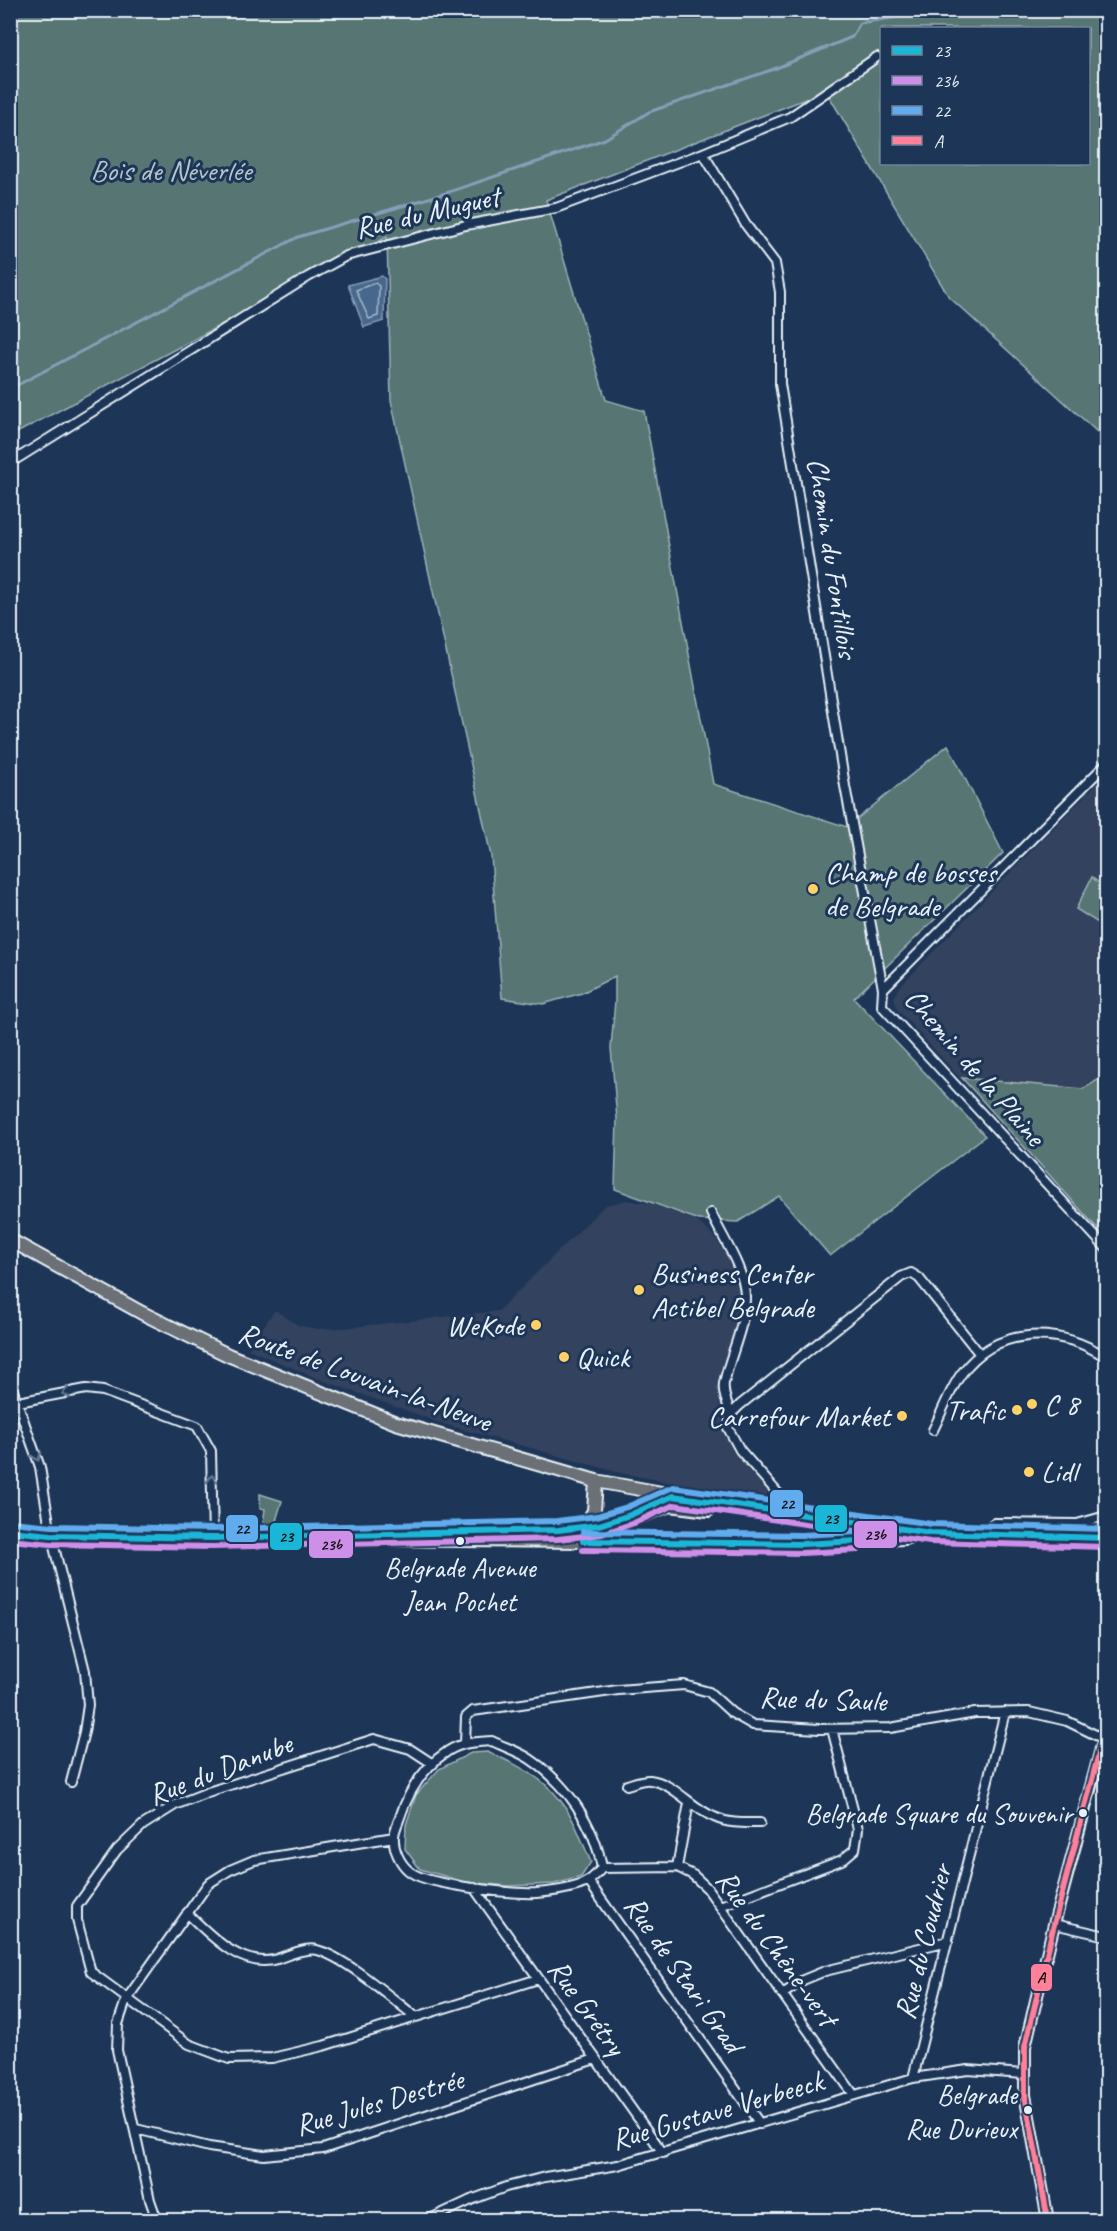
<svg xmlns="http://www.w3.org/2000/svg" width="1117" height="2231" font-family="Caveat,sans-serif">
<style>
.built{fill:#32425e}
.green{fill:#567473;stroke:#9fb2b6;stroke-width:1.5;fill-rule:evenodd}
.water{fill:#47678c;stroke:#879eb7;stroke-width:1.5}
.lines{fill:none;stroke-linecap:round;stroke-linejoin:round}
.shore{stroke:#a8bacd;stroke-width:1.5}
.stream{stroke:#879eb7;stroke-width:3}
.minor-casing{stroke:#e8f1f8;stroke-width:12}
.tertiary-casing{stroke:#e8f1f8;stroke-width:14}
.primary-casing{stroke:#e8f1f8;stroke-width:16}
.minor{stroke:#1d3557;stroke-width:8}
.tertiary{stroke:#1d3557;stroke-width:9}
.primary{stroke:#6a7074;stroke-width:12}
.bus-1-casing{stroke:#1d3557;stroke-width:10}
.bus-2-casing{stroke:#1d3557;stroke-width:10}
.bus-3-casing{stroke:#1d3557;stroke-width:10}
.bus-4-casing{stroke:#1d3557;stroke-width:10}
.bus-1{stroke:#1ab6d8;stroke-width:6}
.bus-2{stroke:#ce8fe9;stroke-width:6}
.bus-3{stroke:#60acee;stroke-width:6}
.bus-4{stroke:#ff8098;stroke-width:6}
.oneway{stroke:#64778f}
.poi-dot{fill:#ffd166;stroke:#1d3557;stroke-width:2}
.bus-dot{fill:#e8f1f8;stroke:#1d3557;stroke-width:2}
.labels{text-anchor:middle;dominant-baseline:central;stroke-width:6;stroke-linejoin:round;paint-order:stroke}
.bus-label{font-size:28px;fill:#e8f1f8;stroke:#1d3557;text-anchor:end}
.park-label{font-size:30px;fill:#b5c5c9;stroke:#1d3557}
.street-label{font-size:30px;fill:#e8f1f8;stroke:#1d3557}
.poi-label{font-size:30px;fill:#e8f1f8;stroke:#1d3557;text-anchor:start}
.line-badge{stroke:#1d3557;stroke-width:2}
.pale-badge-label{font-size:16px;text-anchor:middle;font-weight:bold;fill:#111}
</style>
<rect width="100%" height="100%" fill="#1d3557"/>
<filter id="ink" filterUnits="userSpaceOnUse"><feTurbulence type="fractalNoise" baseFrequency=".0167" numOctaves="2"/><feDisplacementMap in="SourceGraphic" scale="12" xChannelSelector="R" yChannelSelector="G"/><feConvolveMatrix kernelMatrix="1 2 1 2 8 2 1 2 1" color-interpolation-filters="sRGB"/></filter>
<g filter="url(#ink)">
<path class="built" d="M1106,774V1238L897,1009L894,998L899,987Z
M627,1200L652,1204L696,1220L714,1236L731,1263L739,1296V1315L730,1352L721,1381L719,1399L723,1425L726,1435L767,1490V1501L620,1473L443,1424L316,1378L248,1349L275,1310L298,1325L318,1329L344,1328L498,1311L605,1205Z"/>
<path class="green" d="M11,11H1106V440L949,297L826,91L546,200L606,400L644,411L713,784L847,827L948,745L1003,853L854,998L985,1136L830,1256L779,1196L738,1222L699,1220L615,1189L617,1119L611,1048L615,1001V976L582,993L543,1004L502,998L491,856L391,400L387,237L11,436ZM882,28H1088V164H882Z
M1092,877L1106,890V928L1076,909Z
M1106,1075V1238L962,1078L1083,1089Z
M260,1494L282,1501L275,1524H263L265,1509L260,1508Z
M487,1752C513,1762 543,1777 560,1800C574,1817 582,1842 591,1862L581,1877L554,1884L509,1886L465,1882L420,1869L405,1849L406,1825L416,1795L439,1769L471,1753Z"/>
<path class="water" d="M382,276L385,279L384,321L364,327L348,285Z"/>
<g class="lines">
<path class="shore" d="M375,283L379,286L378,316L369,319L356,290Z"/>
<path class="stream" d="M10,389L298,237L449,192L605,139L649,112L774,69L852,37L860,23L910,15V10"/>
<g class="minor-casing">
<path id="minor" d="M703,153L746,225L775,263L780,292V384L845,786L883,989L882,1006L1106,1248
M10,463L308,277L346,256L466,225L556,208L703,153L790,117L877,57
M883,989L1106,764
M711,1213C722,1237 746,1271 745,1298C745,1327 730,1355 724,1383C722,1397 729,1403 730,1415C731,1418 729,1424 728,1428L740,1450L797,1515
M10,1382L40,1467L51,1535L85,1671L88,1705L84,1732L71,1782
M18,1402L86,1389L103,1391L197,1426L211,1451L213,1538
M730,1415L740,1405L901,1277L911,1273L919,1278L979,1353
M933,1430C942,1412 950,1389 962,1373C998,1325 1060,1327 1106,1357
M980,1534L994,1523L1077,1524L1102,1517L1106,1513
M586,1541L802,1544L905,1540L924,1535
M492,1741C504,1747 518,1751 530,1759C566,1783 595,1825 602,1868C594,1877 588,1883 577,1886C564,1890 550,1892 536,1893C514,1894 422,1885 408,1870C400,1863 393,1849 394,1837C394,1832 397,1825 399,1820C408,1792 423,1767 448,1751C462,1742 476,1742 492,1741Z
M465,1743L466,1717L473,1711L618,1690L684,1685L709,1692L732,1713L753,1725L819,1729L890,1728L975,1713L1029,1712L1067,1721L1106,1740
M433,1764L410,1749L374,1739L208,1792L175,1805L143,1825L117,1850L77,1906V1920L91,1972L189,2044L229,2059L272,2058L323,2046L538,1979
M627,1785C634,1783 643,1779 650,1780C674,1783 691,1808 714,1817C729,1824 744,1823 760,1823
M677,1867L689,1803
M602,1868L677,1867L693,1875L707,1888L854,2095
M589,1882L760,2124
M474,1888L663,2153
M720,1906L842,1860L855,1849L858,1829L832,1729
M187,1913C210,1935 242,1970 277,1959C288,1955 306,1947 317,1950C345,1957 391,1998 416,2017
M1054,1924L1106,1936
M783,1994L803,1980L825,1971L948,1941
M913,2078L1005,1712
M136,2129L209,2147L264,2155L323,2149L595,2059
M157,2220L150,2200L117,2050L118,2024L126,2000L208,1884L230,1870L254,1860L394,1837
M428,2220L471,2200L506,2187L545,2177L618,2165L913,2078L968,2070L1024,2074"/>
</g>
<g class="tertiary-casing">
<path id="tertiary" d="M1048,2220L1025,2095V2047L1054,1924L1106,1730"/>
</g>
<g class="primary-casing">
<path id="primary" d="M10,1240L142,1313L228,1355L396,1423L596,1481L722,1504L931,1533L1106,1538
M583,1529L594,1511L596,1481
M10,1531L51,1535L213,1538L579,1541L669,1505L708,1510L718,1505
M437,1533L558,1530L583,1529L608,1522"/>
</g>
<use href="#minor" class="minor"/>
<use href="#tertiary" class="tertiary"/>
<use href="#primary" class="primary"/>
<g class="bus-1-casing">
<path id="bus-1" d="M10,1531L51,1535L213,1538L558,1530L599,1525L630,1515L673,1496L931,1533L1106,1538
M583,1541L802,1544L858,1541"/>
</g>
<g class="bus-2-casing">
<path id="bus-2" d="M10,1540L51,1544L213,1547L558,1539L602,1534L634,1523L674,1505L930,1542L1106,1547
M583,1550L802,1553L858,1550"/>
</g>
<g class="bus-3-casing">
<path id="bus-3" d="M11,1522L52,1526L213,1529L557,1521L597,1516L627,1507L673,1487L932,1524L1106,1529
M583,1532L802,1535L858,1532"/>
</g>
<g class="bus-4-casing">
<path id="bus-4" d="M1048,2220L1025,2095V2047L1054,1924L1103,1738"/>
</g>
<use href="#bus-1" class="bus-1"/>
<use href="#bus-2" class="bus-2"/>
<use href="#bus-3" class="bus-3"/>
<use href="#bus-4" class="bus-4"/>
</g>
<defs><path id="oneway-chevron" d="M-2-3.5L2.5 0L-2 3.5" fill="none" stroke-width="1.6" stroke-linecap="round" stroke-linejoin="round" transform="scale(1.5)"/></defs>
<g class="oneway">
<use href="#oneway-chevron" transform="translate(66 1393) rotate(169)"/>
<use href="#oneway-chevron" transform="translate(37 1457) rotate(72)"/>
<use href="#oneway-chevron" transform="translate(212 1479) rotate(-91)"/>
</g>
</g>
<g class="poi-dot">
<circle cx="813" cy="889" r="6"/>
<circle cx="639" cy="1290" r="6"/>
<circle cx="536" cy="1325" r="6"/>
<circle cx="564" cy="1357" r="6"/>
<circle cx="1032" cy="1404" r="6"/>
<circle cx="1017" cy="1410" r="6"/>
<circle cx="902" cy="1416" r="6"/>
<circle cx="1029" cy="1472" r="6"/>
</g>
<g class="bus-dot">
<circle cx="460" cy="1541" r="5"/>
<circle cx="1083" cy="1813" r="5"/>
<circle cx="1028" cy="2110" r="5"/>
</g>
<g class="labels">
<g class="bus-label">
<text x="460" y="1567" text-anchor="middle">Belgrade Avenue<tspan x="460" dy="34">Jean Pochet</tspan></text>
<text x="1072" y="1813">Belgrade Square du Souvenir</text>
<text x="1017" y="2094">Belgrade<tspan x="1017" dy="34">Rue Durieux</tspan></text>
</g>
<g class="park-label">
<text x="171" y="170">Bois de Néverlée</text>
</g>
<g class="street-label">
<text transform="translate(427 212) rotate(-13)">Rue du Muguet</text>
<text transform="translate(833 558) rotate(81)">Chemin du Fontillois</text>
<text transform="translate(975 1067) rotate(49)">Chemin de la Plaine</text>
<text transform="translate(365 1377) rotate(20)">Route de Louvain-la-Neuve</text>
<text transform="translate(823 1699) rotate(2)">Rue du Saule</text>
<text transform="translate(220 1769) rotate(-21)">Rue du Danube</text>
<text transform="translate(923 1942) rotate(-76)">Rue du Coudrier</text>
<text transform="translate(777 1948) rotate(54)">Rue du Chêne-vert</text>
<text transform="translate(684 1974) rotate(55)">Rue de Stari Grad</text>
<text transform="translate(587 2007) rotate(54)">Rue Grétry</text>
<text transform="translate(379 2102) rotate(-16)">Rue Jules Destrée</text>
<text transform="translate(717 2110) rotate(-16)">Rue Gustave Verbeeck</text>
</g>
<g class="poi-label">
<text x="825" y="872">Champ de bosses<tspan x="825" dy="34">de Belgrade</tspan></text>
<text x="651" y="1273">Business Center<tspan x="651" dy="34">Actibel Belgrade</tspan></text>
<text x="524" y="1325" text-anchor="end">WeKode</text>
<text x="576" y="1357">Quick</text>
<text x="1044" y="1404">C 8</text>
<text x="1005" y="1410" text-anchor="end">Trafic</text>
<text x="890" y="1416" text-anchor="end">Carrefour Market</text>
<text x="1041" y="1472">Lidl</text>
</g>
</g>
<g class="line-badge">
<rect x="769" y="1489" width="35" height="29" rx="6" fill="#60acee"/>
<rect x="814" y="1504" width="34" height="29" rx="6" fill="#1ab6d8"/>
<rect x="225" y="1514" width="34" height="29" rx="6" fill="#60acee"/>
<rect x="853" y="1520" width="45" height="29" rx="6" fill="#ce8fe9"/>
<rect x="269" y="1522" width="34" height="29" rx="6" fill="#1ab6d8"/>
<rect x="308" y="1530" width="46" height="29" rx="6" fill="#ce8fe9"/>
<rect x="1030" y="1963" width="23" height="29" rx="6" fill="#ff8098"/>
</g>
<g class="pale-badge-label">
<text x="787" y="1509">22</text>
<text x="831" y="1524">23</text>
<text x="242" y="1534">22</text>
<text x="875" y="1540">23b</text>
<text x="286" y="1542">23</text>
<text x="331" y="1550">23b</text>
<text x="1041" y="1983">A</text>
</g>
<rect width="1117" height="2231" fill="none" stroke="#1d3557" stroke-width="36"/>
<rect x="18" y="18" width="1081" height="2195" fill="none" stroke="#e8f1f8" stroke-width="2" filter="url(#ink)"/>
<rect x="880" y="27" width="210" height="138" fill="#1d3557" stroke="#6e8097" stroke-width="1.5"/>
<rect x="892" y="46" width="30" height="9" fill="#1ab6d8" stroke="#6e8097" stroke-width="1.5"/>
<text x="934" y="57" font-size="18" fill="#e8f1f8">23</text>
<rect x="892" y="76" width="30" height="9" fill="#ce8fe9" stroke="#6e8097" stroke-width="1.5"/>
<text x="934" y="87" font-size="18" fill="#e8f1f8">23b</text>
<rect x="892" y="106" width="30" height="9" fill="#60acee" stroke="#6e8097" stroke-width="1.5"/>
<text x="934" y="117" font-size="18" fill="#e8f1f8">22</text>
<rect x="892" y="136" width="30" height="9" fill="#ff8098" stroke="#6e8097" stroke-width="1.5"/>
<text x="934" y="147" font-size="18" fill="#e8f1f8">A</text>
</svg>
